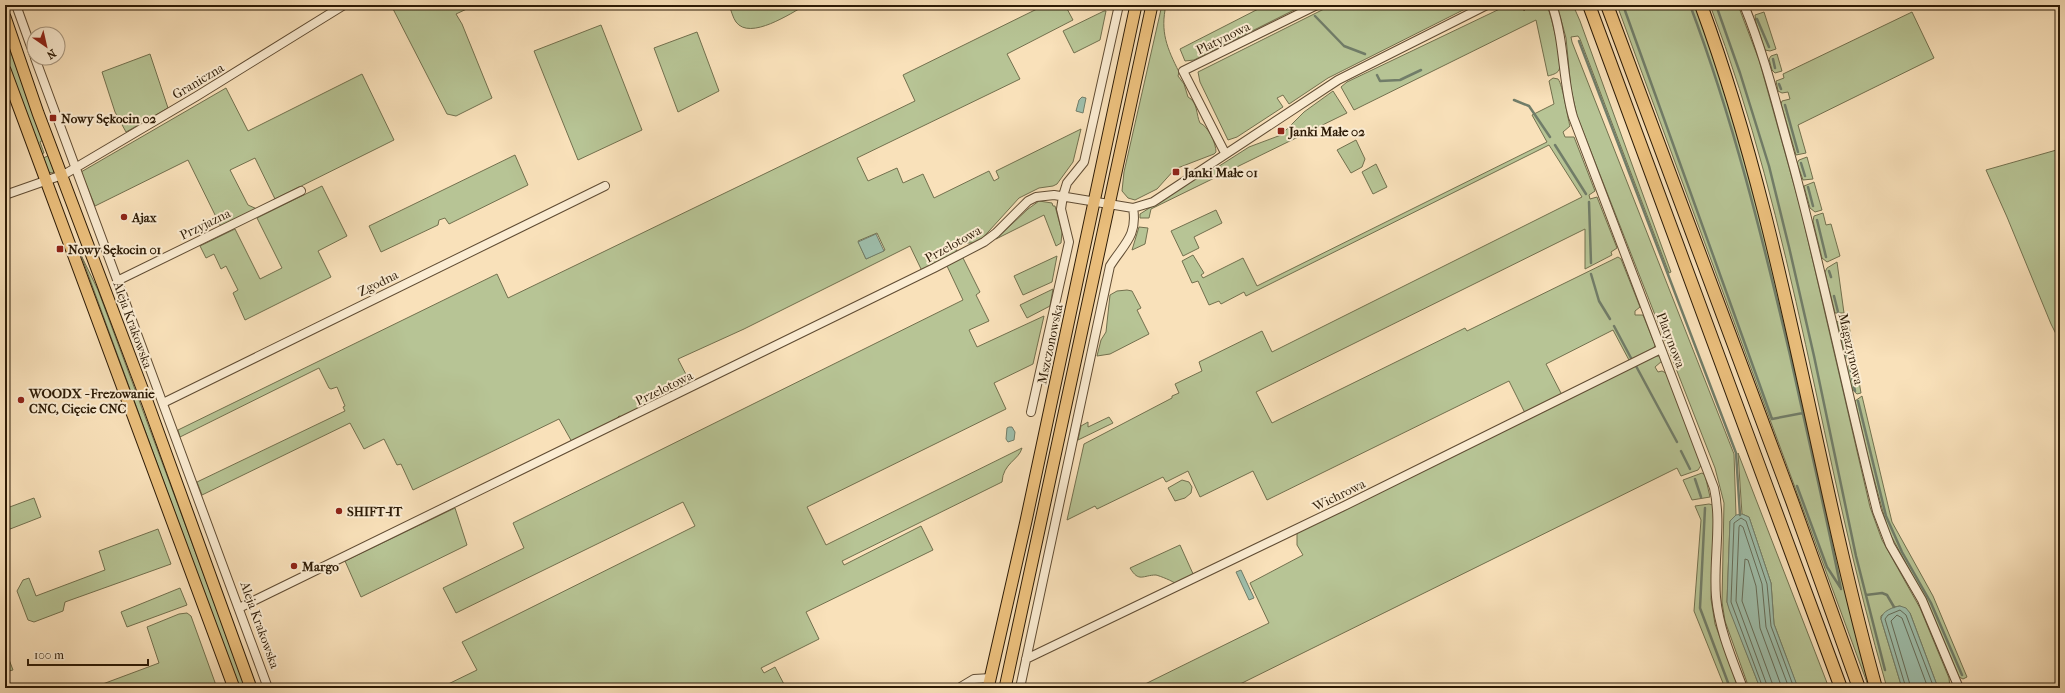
<svg xmlns="http://www.w3.org/2000/svg" width="2065" height="693" font-family="'IM FELL French Canon',serif">
<style>
.green{fill:#b7c495;stroke:#72704e;fill-rule:evenodd}
.water{fill:#9ebeab;stroke:#717d69}
.lines{fill:none;stroke-linecap:round;stroke-linejoin:round}
.shore{stroke:#666c58;stroke-width:1}
.stream{stroke:#717d69;stroke-width:2.5}
.minor-casing{stroke:#604c33;stroke-width:10}
.major-casing{stroke:#2d1b06;stroke-width:13}
.highway-casing{stroke:#2d1b06;stroke-width:14}
.minor{stroke:#fbecd2;stroke-width:8}
.major{stroke:#ecc07d;stroke-width:11}
.highway{stroke:#ecc07d;stroke-width:12}
.poi-dot{fill:#8f2418;stroke:#fbecd2;stroke-width:1.5}
.labels{text-anchor:middle;dominant-baseline:central;stroke-width:4;stroke-linejoin:round;paint-order:stroke}
.street-label{font-size:13px;fill:#2d1b06;stroke:#fbecd2}
.poi-label{font-size:13px;font-weight:bold;fill:#2d1b06;stroke:#fbecd2;text-anchor:start}
</style>
<rect width="100%" height="100%" fill="#f9e1ba"/>
<filter id="stains"><feTurbulence type="fractalNoise" baseFrequency=".005" numOctaves="4"/><feColorMatrix values="0 0 0 0 .2 0 0 0 0 .09 0 0 0 0 .02 0 0 0 .5 -.17"/></filter>
<radialGradient id="worn" r=".72"><stop offset=".6" stop-color="#630" stop-opacity="0"/><stop offset="1" stop-color="#630" stop-opacity=".3"/></radialGradient>
<path class="green" d="M391,5H471V7L456,14L462,24L492,98L456,116L447,114Z
M729,5H806C791,13 750,41 736,22C733,18 731,10 729,5Z
M1038,5H1065L1073,20L1007,54L1020,79L857,158L868,181L897,168L903,183L923,174L934,198L989,171L994,181L999,178L996,171L1081,129L1073,162L1057,184L1053,186L1039,188L1019,198L979,242L976,243H963L958,246L955,254L922,271L910,246L744,329L678,359L691,384L623,417L619,416L613,422L572,442L559,419L413,490L401,464L397,465L384,439L364,449L350,423L202,495L197,482L345,411L343,407L345,406L337,387L331,389L329,388L319,368L180,437L178,430L497,274L508,298L915,101L903,75L1039,8ZM877,233L885,250L866,259L858,241Z
M1162,5H1166C1160,32 1167,48 1179,72L1178,76L1184,84L1188,97C1198,102 1196,115 1200,123C1208,126 1216,143 1216,152L1214,154L1175,169L1157,189L1135,200L1128,198L1122,191L1124,172Z
M1266,5H1304L1194,60L1185,61L1180,49Z
M1332,5H1473L1328,78L1289,104L1283,95L1277,98L1283,107L1237,137L1228,140L1200,82L1198,72Z
M1508,5H1521L1524,11L1530,5H1547C1551,15 1563,62 1559,70C1557,74 1551,75 1548,76L1536,20L1354,110L1341,87L1347,82Z
M1557,5H1573L1580,21L1671,272L1669,273L1580,39L1578,36L1571,37L1572,42L1734,454L1736,515L1730,521L1727,602L1760,688H1749L1725,621L1722,602L1724,503L1715,468L1577,116L1571,89L1566,38Z
M1617,5H1696L1725,89L1759,208L1869,688Z
M1710,5H1738L1759,60L1801,210L1870,507L1882,540L1920,608L1949,678L1950,688H1938L1910,613L1900,606L1894,607L1881,616V619L1902,688H1887C1821,462 1795,226 1710,5Z
M1104,11H1106L1100,40L1074,53L1063,31Z
M1764,12L1776,49L1770,51L1765,50L1756,23L1755,15Z
M1912,12L1934,58L1798,125L1806,153L1796,155L1781,104L1782,101L1790,99L1788,92L1782,93L1778,91L1776,81L1784,78L1783,74Z
M601,25L642,130L578,160L534,51Z
M697,32L719,91L678,112L654,48Z
M5,36L43,140L40,142L44,153L41,154L5,55Z
M150,54L168,108L126,132L115,112L102,72Z
M1777,54L1782,71L1775,73L1772,70L1769,59L1771,56Z
M362,74L394,140L275,199L255,158L230,170L248,205L257,209L221,227L188,160L95,206L81,172L226,88L248,131Z
M1553,78L1558,79C1563,85 1567,116 1570,126L1563,132L1565,137H1574L1595,191L1589,195L1590,199L1597,197L1617,248L1611,252L1612,255L1585,269V229L1256,392L1272,423L1465,328L1467,331L1618,257L1621,259L1640,307L1635,311V315H1643L1655,345L1653,350L1630,362L1613,330L1546,364L1562,395L1525,413L1509,381L1267,500L1253,471L1200,497L1188,471L1166,482L1163,477L1097,509L1095,506L1067,520L1084,444L1172,398V396L1179,393L1175,384L1202,371L1199,362L1262,331L1272,352L1582,197L1549,145L1246,296L1244,292L1221,304L1219,301L1209,305L1198,281L1192,283L1182,261L1193,255L1204,273L1201,275L1203,278L1243,258L1257,286L1547,142L1532,115L1554,104L1549,81Z
M1333,91L1347,113L1151,209L1149,218H1140V214L1212,168L1213,170L1249,147L1281,135L1304,112Z
M1356,140L1365,159L1362,167L1351,173L1337,150Z
M44,145L54,170L53,173L48,172L43,158L48,156Z
M2060,149V342L2051,324L2007,217L1986,170Z
M515,155L528,185L449,224L445,218L439,220L438,225L381,252L369,226Z
M1807,157L1813,179L1803,180L1797,163L1799,160Z
M1376,164L1387,187L1373,194L1362,172Z
M1814,182L1822,210L1815,212L1810,208L1804,186Z
M322,186L347,236L318,251L331,277L245,320L233,293L238,290L226,266L221,269L214,254L206,258L200,246L235,229L260,279L282,268L257,218Z
M1039,201L1052,203L1053,206H1055L1062,232L1061,243L1056,246L1044,215L996,239L1028,209Z
M1216,210L1222,223L1194,237L1199,248L1183,256L1171,231Z
M1823,213L1826,225L1831,224L1840,256L1827,262L1822,258L1813,221L1814,216Z
M1139,227L1148,228L1145,244L1132,250Z
M81,255L98,290L246,688H239Z
M962,256L980,292L976,295L989,321L969,330L977,347L1044,316L1033,364L994,383L1006,409L807,507L826,545L1022,448C1019,460 1003,463 1002,482L842,561L844,565L921,526L933,550L806,612L819,639L761,668L764,673L775,667L786,688H440L477,670L462,642L695,526L683,502L456,613L443,588L524,548L513,523L963,300L947,266L952,261Z
M1057,256L1052,282L1023,295L1014,276Z
M1837,262L1844,313H1835L1825,272L1827,268Z
M1053,289L1050,306L1027,318L1020,305Z
M1127,290L1132,291L1141,308L1137,310L1149,334L1110,354L1097,356L1101,340L1106,332L1110,295L1117,291Z
M1845,317L1849,326L1855,358H1845L1837,322Z
M1655,356H1660L1662,361L1655,367L1658,372L1662,371L1666,373L1702,464L1698,470L1681,476L1677,468L1232,688H1137L1269,623L1250,583L1303,555L1297,545V531Z
M1849,364H1856L1861,393L1857,394C1851,391 1845,369 1849,364Z
M1862,396L1892,522L1933,596L1967,677L1963,679L1959,677L1929,606L1888,530L1868,457L1855,401Z
M1109,417L1113,423L1078,440L1081,426L1088,422V427Z
M1738,453L1829,688H1798L1797,686L1774,624L1771,583L1749,517L1742,514Z
M1702,473L1705,475L1710,497L1692,500L1683,480Z
M1182,480L1189,482L1192,487L1191,493L1185,498L1175,501L1168,488Z
M34,498L41,517L5,531V504L7,508Z
M1709,504L1713,505L1714,511L1711,599L1715,624L1739,688H1725L1694,611L1701,520L1695,506Z
M455,508L467,545L361,597L345,561Z
M158,529L171,564L65,602L63,611L34,622L28,620L17,591L23,580L29,578L36,596L105,570L99,551Z
M1180,545L1194,576L1176,584C1173,581 1160,576 1156,575C1143,575 1139,583 1130,568Z
M180,588L187,605L127,627L121,612Z
M187,613L191,616L217,688H92L159,663L147,627L179,614Z
M5,649L13,670L5,672Z"/>
<path class="water" d="M1082,97L1086,98L1083,113L1076,111L1079,100Z
M876,234L884,251L866,259L858,242Z
M1009,427H1012L1015,432L1014,440L1008,442L1006,439L1007,428Z
M1742,514L1749,517L1771,583L1774,624L1798,688H1760L1729,609L1727,602L1730,521L1736,515Z
M1241,570L1254,598L1249,600L1236,572Z
M1900,606L1906,608L1910,613L1938,688H1902L1881,619C1882,611 1893,607 1900,606Z"/>
<g class="lines">
<path class="shore" d="M1763,688L1731,602L1734,523L1741,518L1746,521L1767,584L1771,626L1794,688
M1768,688L1736,601L1739,527L1740,525L1743,527L1762,584L1766,627L1789,688
M1774,688L1742,601L1745,559L1748,560L1756,586L1760,628L1782,688
M1906,688L1885,619L1888,615L1900,610L1906,615L1934,688
M1911,688L1891,621L1897,615L1902,618L1928,688"/>
<path class="stream" d="M1623,5L1772,419L1803,413
M1690,5C1733,119 1762,236 1790,355C1807,433 1825,510 1841,589
M1716,5L1740,73L1769,166L1789,247L1814,356L1856,556L1885,670
M1752,5L1753,7
M1315,16L1344,46L1365,54
M1757,19L1769,47
M1579,41L1736,453L1740,515
M1773,59L1775,68
M1377,75L1380,81L1400,80L1421,70
M1779,84L1781,89
M1514,100L1529,106L1550,137
M1785,105L1798,152
M1555,145L1586,194
M1801,163L1805,176
M1808,187L1813,206
M1589,202L1591,263
M1817,220L1826,257
M1829,271L1831,277
M1591,274L1599,301L1610,319
M1834,296L1838,312
M1840,323L1847,357
M1614,326L1631,358
M1636,366L1677,442
M1850,367L1855,391
M1858,401L1886,516L1902,552L1931,603L1962,675
M1681,451L1690,469
M1695,479L1701,497
M1797,486L1827,567L1840,587
M1705,508L1700,608L1730,688
M1866,595L1882,593L1887,595L1894,607"/>
<g class="minor-casing">
<path id="minor" d="M16,5L34,55
M1552,5C1565,42 1562,80 1573,117L1714,488C1722,523 1713,561 1716,597C1719,629 1732,659 1743,688
M1744,5C1763,51 1775,99 1788,146C1822,267 1846,390 1877,511L1890,545L1922,600L1959,688
M35,58L268,688
M1225,153L1183,71L1317,5
M5,195L65,174L197,96L344,5
M119,280L301,191
M163,403L605,186
M1031,412L1069,242L1061,209L1063,196L1067,183L1084,162L1119,5
M239,608L934,268L984,242L996,233L1028,201L1036,197L1054,195L1133,208L1153,202L1338,80L1487,5
M1026,659L1342,507L1661,349
M959,688L974,679L991,678
M1020,688L1110,266C1123,245 1138,236 1133,208"/>
</g>
<g class="major-casing">
<path id="major" d="M5,17L38,113L148,404L251,688
M5,70L234,688
M988,688L1026,521L1136,5
M1005,688L1152,5"/>
</g>
<g class="highway-casing">
<path id="highway" d="M1589,5L1841,688
M1607,5L1792,501L1859,688
M1701,5C1783,227 1813,461 1876,688"/>
</g>
<use href="#minor" class="minor"/>
<use href="#major" class="major"/>
<use href="#highway" class="highway"/>
</g>
<g class="poi-dot">
<rect x="49" y="114" width="8" height="8" rx="2"/>
<rect x="1277" y="127" width="8" height="8" rx="2"/>
<rect x="1172" y="168" width="8" height="8" rx="2"/>
<circle cx="124" cy="217" r="4"/>
<rect x="56" y="245" width="8" height="8" rx="2"/>
<circle cx="21" cy="400" r="4"/>
<circle cx="339" cy="511" r="4"/>
<circle cx="294" cy="566" r="4"/>
</g>
<g class="labels">
<g class="street-label">
<text transform="translate(1223 38) rotate(-26)">Platynowa</text>
<text transform="translate(198 81) rotate(-31)">Graniczna</text>
<text transform="translate(205 224) rotate(-26)">Przyjazna</text>
<text transform="translate(953 244) rotate(-29)">Przelotowa</text>
<text transform="translate(378 283) rotate(-26)">Zgodna</text>
<text transform="translate(133 325) rotate(70)">Aleja Krakowska</text>
<text transform="translate(1671 340) rotate(69)">Platynowa</text>
<text transform="translate(1050 344) rotate(-78)">Mszczonowska</text>
<text transform="translate(1851 349) rotate(77)">Magazynowa</text>
<text transform="translate(664 388) rotate(-26)">Przelotowa</text>
<text transform="translate(1339 495) rotate(-26)">Wichrowa</text>
<text transform="translate(260 625) rotate(70)">Aleja Krakowska</text>
</g>
<g class="poi-label">
<text x="61" y="118">Nowy Sękocin 02</text>
<text x="1289" y="131">Janki Małe 02</text>
<text x="1184" y="172">Janki Małe 01</text>
<text x="132" y="217">Ajax</text>
<text x="68" y="249">Nowy Sękocin 01</text>
<text x="29" y="393">WOODX - Frezowanie<tspan x="29" dy="15">CNC, Cięcie CNC</tspan></text>
<text x="347" y="511">SHIFT-IT</text>
<text x="302" y="566">Margo</text>
</g>
</g>
<rect width="2065" height="693" fill="none" stroke="#f9e1ba" stroke-width="20"/>
<rect x="6" y="6" width="2053" height="681" fill="none" stroke="#2d1b06" stroke-width="2"/>
<rect x="10" y="10" width="2045" height="673" fill="none" stroke="#2d1b06"/>
<g transform="translate(46 46) rotate(146)"><circle r="19" fill="#fbecd2" stroke="#a99880"/>
<path d="M0-3L7 15L0 10L-7 15Z" fill="#8f2418"/>
<text y="-6" font-size="11" font-weight="bold" text-anchor="middle" fill="#2d1b06">N</text>
</g>
<path d="M28 659v6h120v-6" fill="none" stroke="#2d1b06" stroke-width="2"/>
<text x="34" y="659" font-size="12" fill="#2d1b06" stroke="#fbecd2" stroke-width="3" paint-order="stroke">100 m</text>
<rect width="100%" height="100%" filter="url(#stains)"/>
<rect width="100%" height="100%" fill="url(#worn)"/>
</svg>
